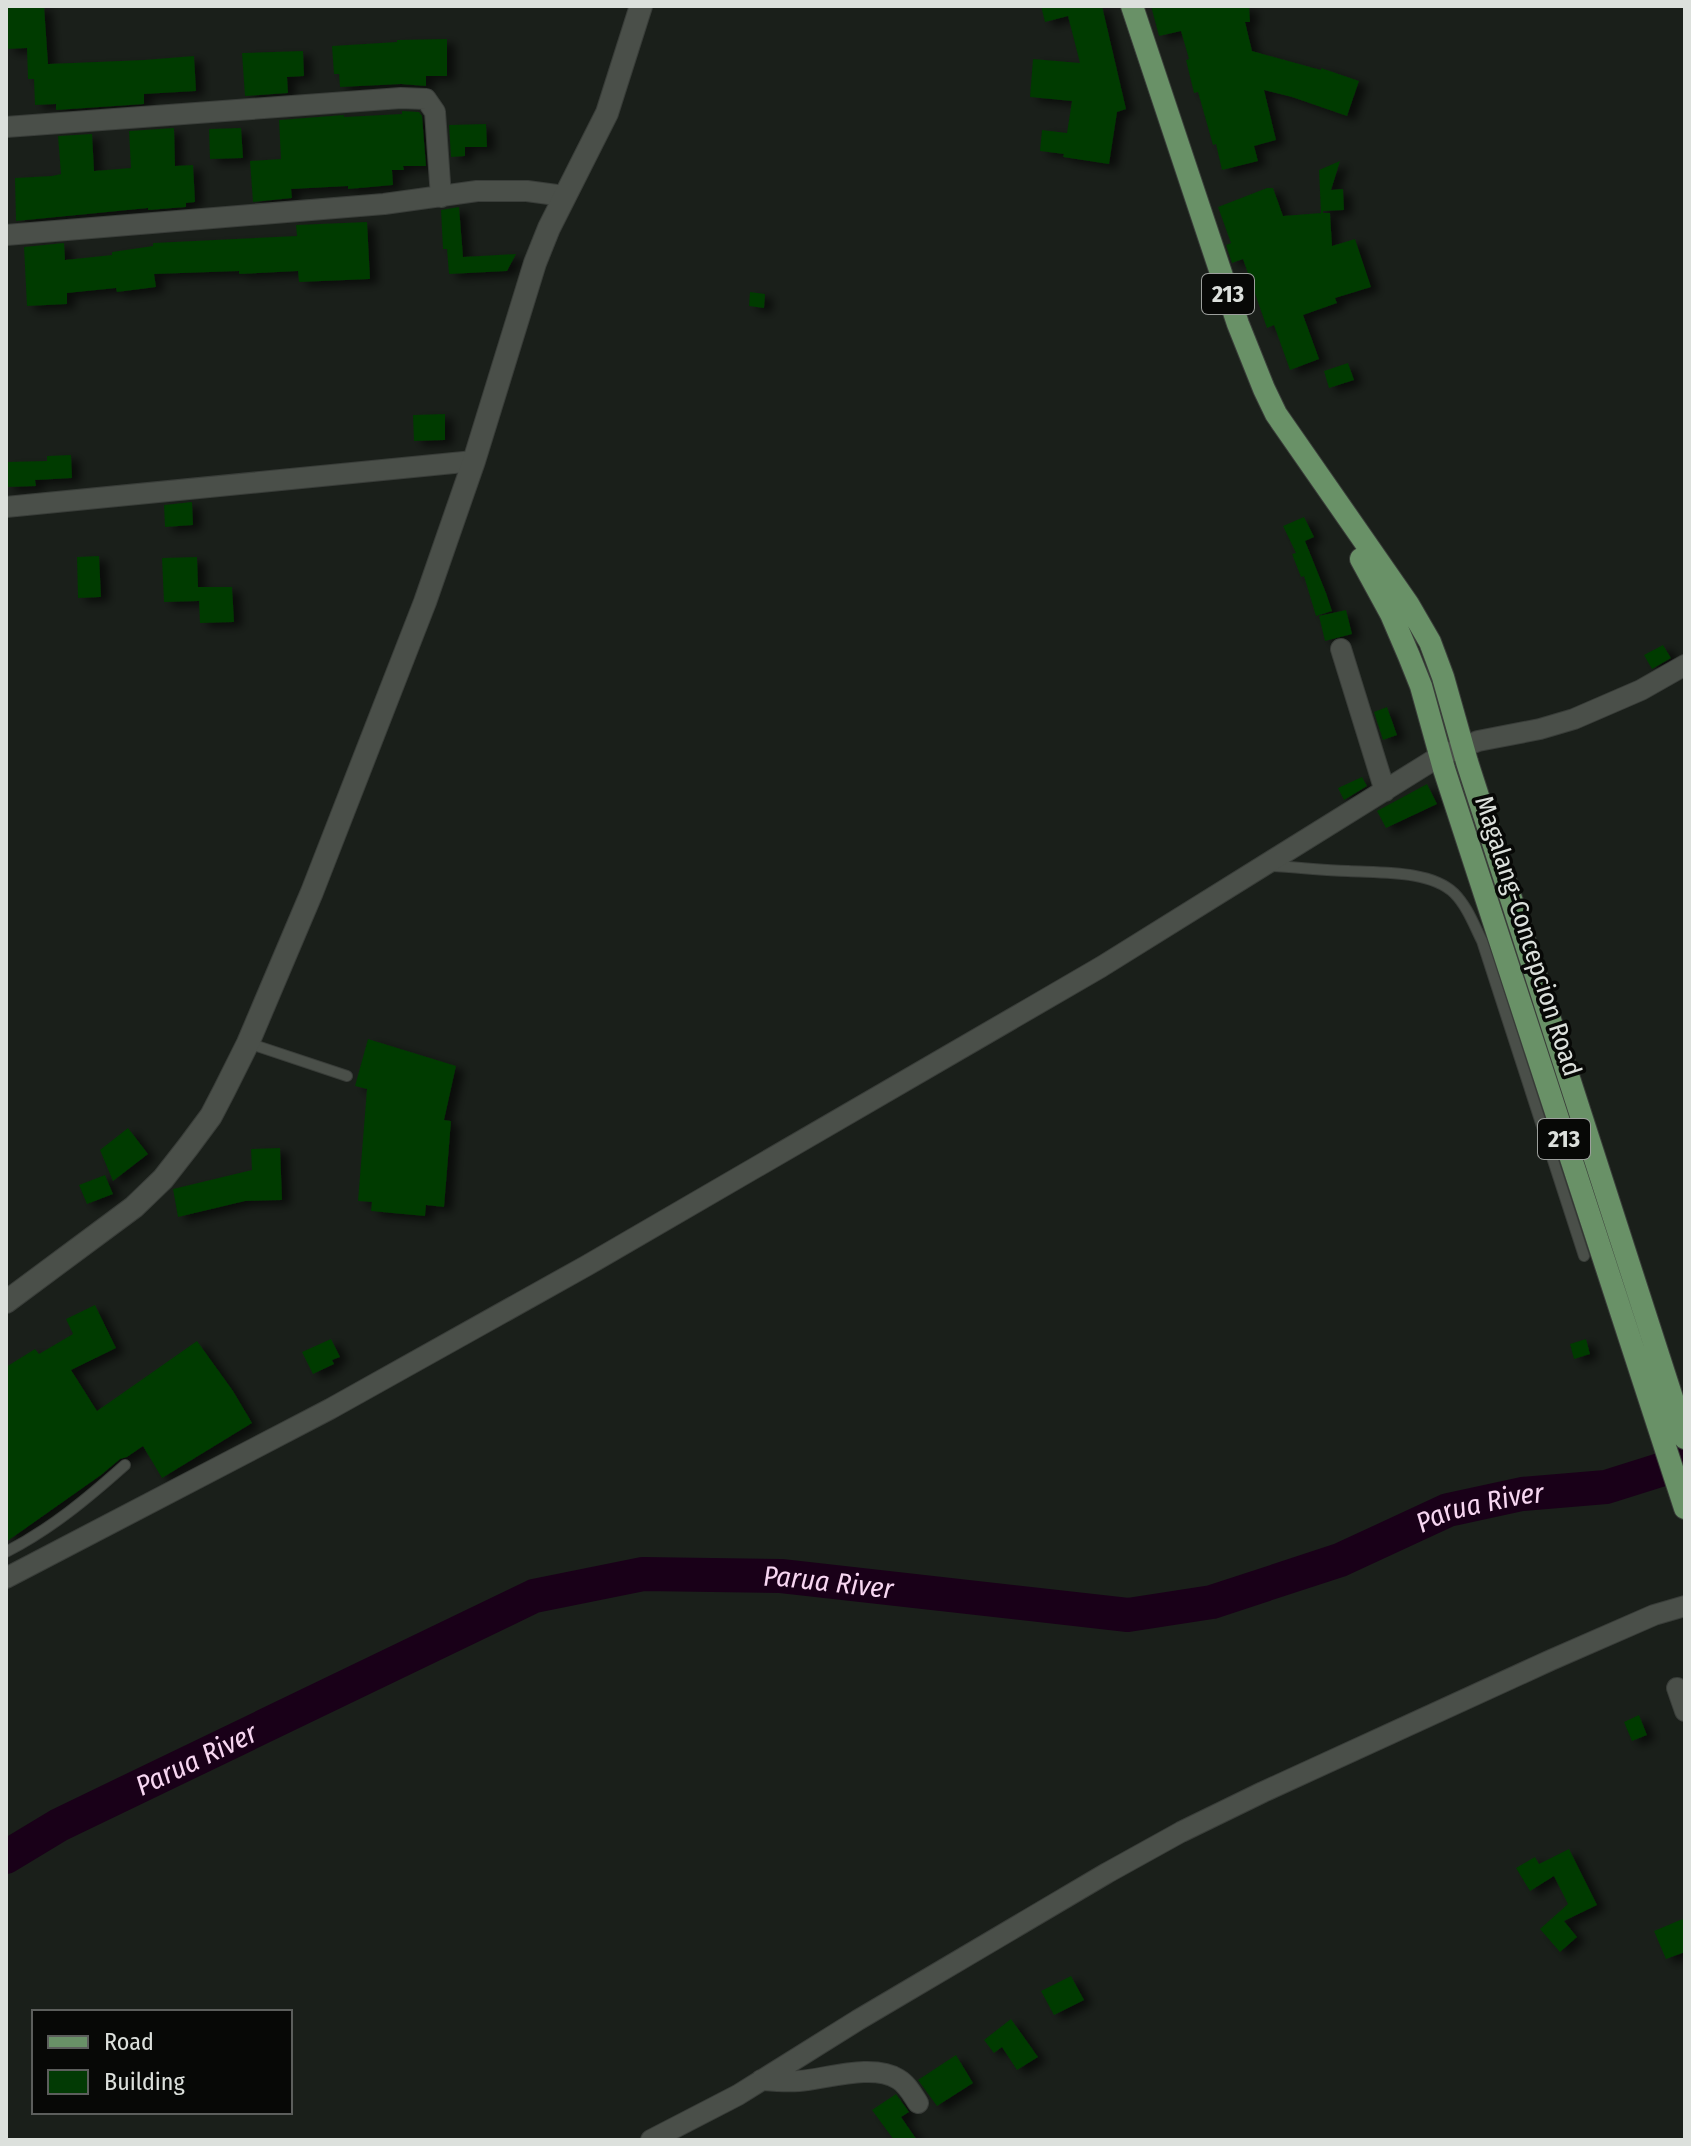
<svg xmlns="http://www.w3.org/2000/svg" width="1691" height="2146" font-family="'Fira Sans Condensed',sans-serif">
<style>
.lines{fill:none;stroke-linecap:round;stroke-linejoin:round}
.river{stroke:#190018;stroke-width:34}
.building{fill:#023a04;filter:url(#shadow)}
.service-casing{stroke:#393d39;stroke-width:12}
.minor-casing{stroke:#393d39;stroke-width:22}
.tertiary-casing{stroke:#393d39;stroke-width:24}
.primary-casing{stroke:#393d39;stroke-width:24}
.service{stroke:#4a4f49;stroke-width:10}
.minor{stroke:#4a4f49;stroke-width:20}
.tertiary{stroke:#4a4f49;stroke-width:22}
.primary{stroke:#699167;stroke-width:22}
.labels{text-anchor:middle;dominant-baseline:central;stroke-width:7;stroke-linejoin:round;paint-order:stroke}
.shield{fill:#070806;stroke:#9c9f9c;stroke-width:2}
.shield-label{font-size:24px;font-weight:bold;fill:#dce0dc}
.street-label{font-size:26px;fill:#dce0dc;stroke:#070806}
.water-label{font-size:28px;font-style:italic;fill:#f7d6f1;stroke:#070806}
</style>
<defs>
<filter id="shadow"><feDropShadow dx="8" dy="4.5" stdDeviation="4" flood-color="#0009"/></filter>
</defs>
<rect width="100%" height="100%" fill="#1a1f1a"/>
<g class="lines">
<path class="river" id="s1" d="M6,1857L59,1825L534,1596L643,1574L781,1576L1128,1615L1212,1602L1340,1560L1448,1510L1522,1494L1606,1487L1676,1465L1685,1456"/>
</g>
<path class="building" d="M6,6H44L48,64L144,60L194,56L196,91L144,94V104L56,110V104L35,105L34,79H28L27,48L7,49Z
M1041,6H1102L1126,109L1117,112L1109,164L1063,157L1064,154L1040,151L1042,130L1067,133L1072,101L1030,97L1033,59L1080,63L1068,16L1045,22Z
M1151,6H1249L1250,22H1245L1252,51L1321,70V68L1359,81L1347,116L1292,97L1264,90L1276,140L1254,146L1258,161L1222,170L1216,144L1213,145L1198,92L1194,93L1186,60L1189,59L1181,31L1159,36Z
M447,39V76H426V86L401,84L340,87L339,74H334L332,46L397,42V40Z
M303,51L304,76L287,77L288,93L245,96L242,53Z
M402,111L419,112L422,116L426,166H403L404,170H392L393,185L348,189V186L291,189L292,198L253,202L250,161L281,159L279,120L344,115V117L402,114Z
M486,124L487,147H465V156L451,157L449,125Z
M174,128L175,166L193,165L195,202L186,203V207L148,210V208L16,221L15,178L52,176L61,174L58,136L92,134L94,171L131,168L129,131Z
M241,128L243,158L210,159L209,129Z
M1340,161L1331,190L1343,189L1344,210L1323,211V213H1330L1332,246L1355,239L1371,287L1335,298L1337,303L1303,315L1319,359L1290,370L1274,325L1267,328L1243,259L1232,263L1226,245L1231,243L1218,207L1267,188H1273L1283,216L1321,213L1319,170Z
M459,207L463,257L516,254L507,271L449,274L447,249H443L441,210Z
M367,222L370,279L299,282L298,271L239,274V271L154,274L156,287L117,292L116,288L67,293V304L27,306L24,247L64,243L65,260L112,255V252L153,246V243L297,236L296,225Z
M750,292L765,294L764,308L749,306Z
M1348,363L1354,380L1329,388L1324,371Z
M445,414V440L414,441L413,415Z
M71,455L72,478L35,480L36,486L7,487L6,462L47,461V456Z
M192,502L193,525L165,527L164,505Z
M1304,517L1314,537L1305,541L1326,593L1332,611L1316,616L1304,576L1301,577L1292,554L1296,553L1283,526Z
M99,556L101,597L78,598L77,557Z
M197,557L198,587H232L234,622L200,623L199,601L164,602L162,558Z
M1346,610L1352,634L1325,641L1319,616Z
M1663,645L1671,658L1652,669L1644,655Z
M1387,707L1397,735L1383,740L1374,712Z
M1362,777L1367,786L1344,800L1338,788Z
M1427,784L1437,804L1386,828L1377,811Z
M368,1039L456,1066L444,1120L451,1121L444,1207L426,1205L425,1216L371,1211L372,1202L358,1201L367,1089L355,1086Z
M128,1128L148,1154L113,1181L100,1150Z
M280,1148L282,1200L245,1201L178,1217L173,1189L252,1170L251,1149Z
M105,1175L113,1194L87,1204L79,1185Z
M95,1305L116,1348L71,1370L97,1411L197,1341L233,1391L252,1423L162,1478L143,1446L127,1457L120,1459L101,1475L6,1542V1367L35,1349L39,1354L73,1334L66,1319Z
M331,1339L340,1357L332,1360L334,1364L313,1374L302,1352Z
M1586,1339L1590,1354L1574,1359L1570,1344Z
M1639,1715L1647,1735L1632,1741L1624,1722Z
M1569,1849L1597,1905L1564,1921L1577,1937L1560,1952L1540,1929L1568,1904L1554,1876L1530,1891L1516,1868L1535,1857L1539,1864Z
M1685,1918V1952L1666,1959L1654,1931Z
M1071,1976L1084,2000L1054,2015L1041,1991Z
M1011,2019L1038,2057L1017,2070L1002,2047L994,2053L984,2040Z
M956,2055L973,2083L937,2106L918,2080Z
M896,2094L909,2112L901,2117L917,2140H894L872,2110Z"/>
<g class="lines">
<g class="service-casing">
<path id="service" d="M1268,866C1294,867 1321,870 1348,871C1379,873 1430,870 1454,893C1467,906 1474,925 1482,941L1584,1256
M248,1043L347,1076
M6,1552C51,1529 88,1498 125,1465"/>
</g>
<g class="minor-casing">
<path id="minor" d="M6,127L401,98L426,99L435,112L441,197
M6,235L384,204L477,191H527L564,196
M6,507L474,461
M1341,649L1385,791
M6,1578L330,1409L586,1266L1101,967L1440,756L1478,741L1540,729L1574,719L1641,690L1685,665
M1677,1688L1685,1711
M761,2080C774,2081 786,2082 799,2081C826,2079 873,2063 898,2079C907,2084 912,2094 918,2103
M651,2140L738,2095L858,2020L1107,1873L1181,1832L1263,1792L1551,1660L1654,1615L1685,1606"/>
</g>
<g class="tertiary-casing">
<path id="tertiary" d="M6,1302L134,1207L163,1179L188,1147L211,1116L224,1091L248,1043L312,892L425,602L474,461L535,263L549,228L607,113L641,6"/>
</g>
<g class="primary-casing">
<path id="primary" d="M1132,6L1238,324L1264,389L1276,414L1408,604L1430,642L1443,677L1467,762L1685,1438
M1361,559L1391,614L1409,656L1421,686L1444,769L1685,1508"/>
</g>
<use href="#service" class="service"/>
<use href="#minor" class="minor"/>
<use href="#tertiary" class="tertiary"/>
<use href="#primary" class="primary"/>
</g>
<g class="labels">
<g class="shield">
<rect x="1202" y="274" width="52" height="40" rx="6"/>
<rect x="1538" y="1119" width="52" height="40" rx="6"/>
</g>
<g class="shield-label">
<text x="1228" y="294">213</text>
<text x="1564" y="1139">213</text>
</g>
<g class="street-label">
<text transform="translate(1528 936) rotate(72)">Magalang-Concepcion Road</text>
</g>
<g class="water-label">
<text stroke="none"><textPath href="#s1" startOffset="1558">Parua River</textPath></text>
<text stroke="none"><textPath href="#s1" startOffset="886">Parua River</textPath></text>
<text stroke="none"><textPath href="#s1" startOffset="214">Parua River</textPath></text>
</g>
</g>
<rect width="1691" height="2146" fill="none" stroke="#dce0dc" stroke-width="16"/>
<rect x="32" y="2010" width="260" height="104" fill="#070806" stroke="#5c5e5c" stroke-width="2"/>
<rect x="48" y="2036" width="40" height="12" fill="#699167" stroke="#5c5e5c" stroke-width="2"/>
<text x="104" y="2050" font-size="24" fill="#dce0dc">Road</text>
<rect x="48" y="2070" width="40" height="24" fill="#023a04" stroke="#5c5e5c" stroke-width="2"/>
<text x="104" y="2090" font-size="24" fill="#dce0dc">Building</text>
</svg>
